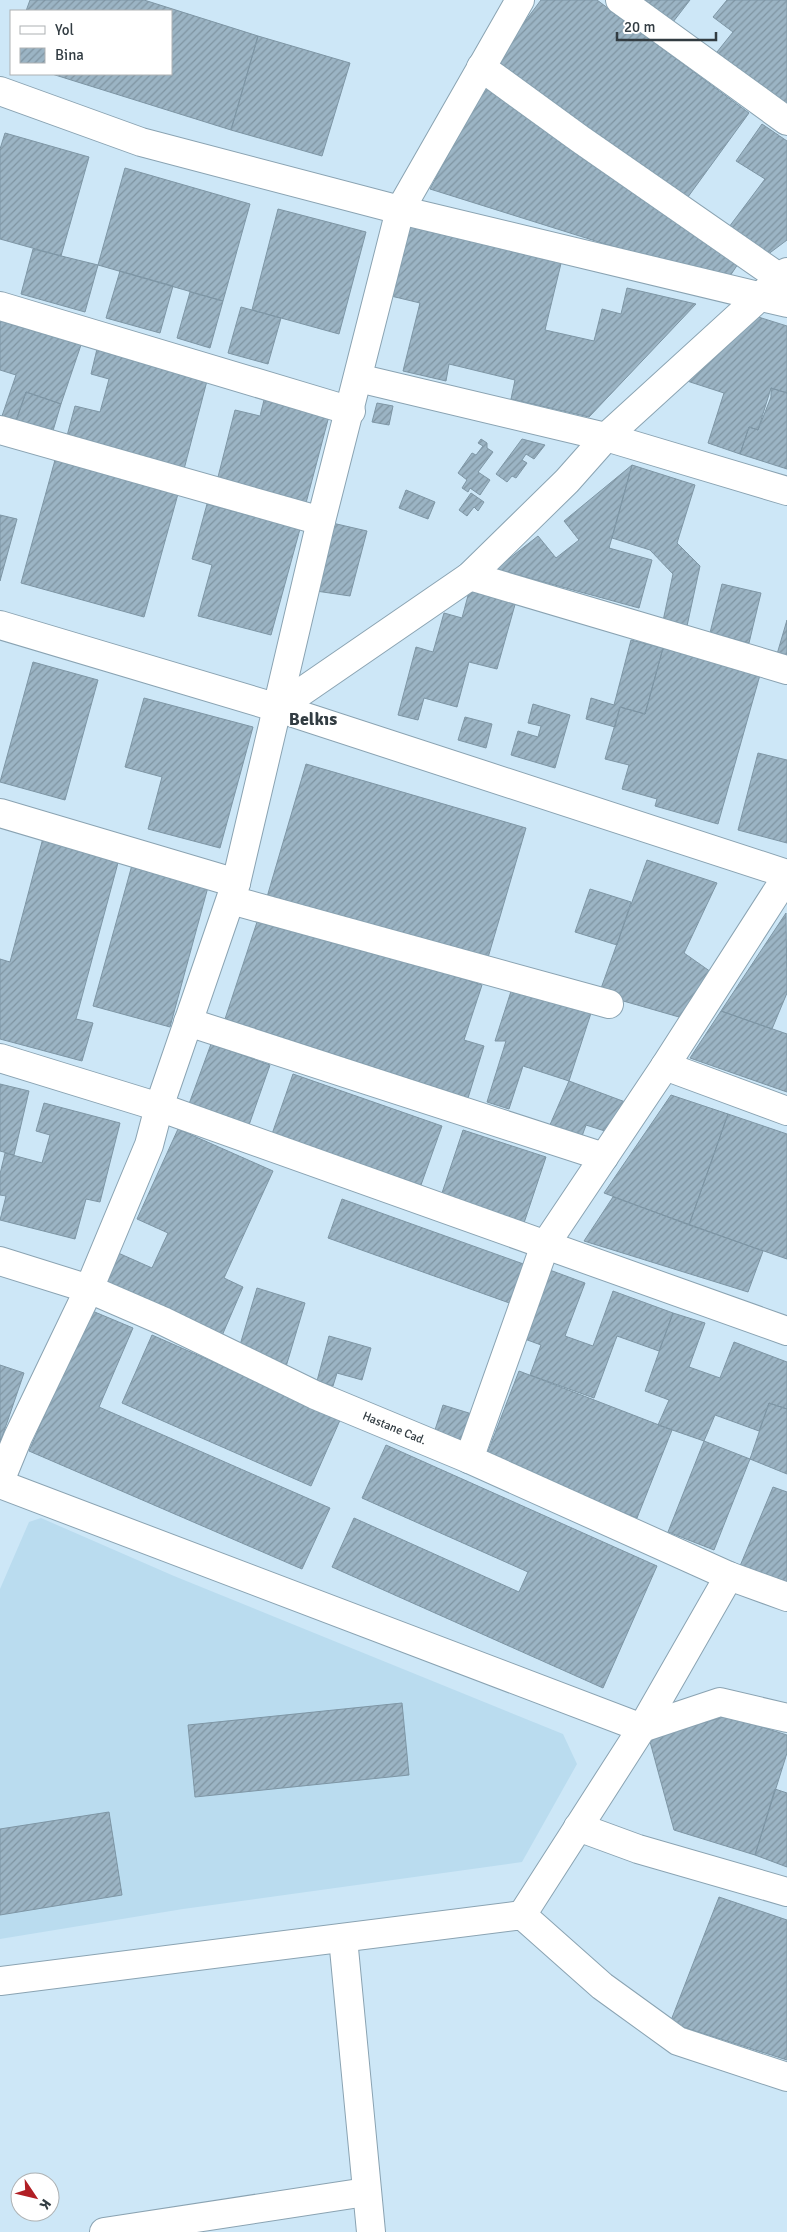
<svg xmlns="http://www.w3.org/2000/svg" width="787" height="2232" font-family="Signika,sans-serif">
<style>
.built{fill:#badcef}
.building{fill:url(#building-hatch);stroke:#7e96a5}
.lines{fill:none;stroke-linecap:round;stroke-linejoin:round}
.minor-casing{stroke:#8aa3b2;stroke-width:30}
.tertiary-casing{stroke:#8aa3b2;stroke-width:30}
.minor{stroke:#fff;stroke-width:28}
.tertiary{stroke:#fff;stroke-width:28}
.labels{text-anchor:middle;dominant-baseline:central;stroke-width:4;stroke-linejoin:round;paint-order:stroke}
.street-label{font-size:12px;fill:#323c42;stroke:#fff}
.district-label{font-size:18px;font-weight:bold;fill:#323c42;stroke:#fff}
</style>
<defs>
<pattern id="building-hatch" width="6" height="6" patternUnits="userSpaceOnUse" patternTransform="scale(1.25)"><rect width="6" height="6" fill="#9bb4c4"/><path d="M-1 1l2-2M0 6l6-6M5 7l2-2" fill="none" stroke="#7f94a1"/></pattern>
</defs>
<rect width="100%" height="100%" fill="#cde7f7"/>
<path class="built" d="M41,1518L174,1576L563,1734L577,1764L522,1862L183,1909L0,1939V1589L29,1522Z"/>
<path class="building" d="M30,0H144L258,36L231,130L52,74H171V11H26Z
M541,0H597L749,113L685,201L496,60Z
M645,0H690L673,22Z
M727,0H787V108L717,52L733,32L713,17Z
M258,36L350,63L322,156L231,130Z
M485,85L740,261L726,282L430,189Z
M762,124L787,141V240L767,255L729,227L765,179L736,161Z
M5,133L89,157L61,256L0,239V149Z
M125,168L250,204L223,301L98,265Z
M278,209L366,232L339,334L252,310Z
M410,215L564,251L545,330L594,341L602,309L621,314L627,288L696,304L589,417L511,399L515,380L449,364L446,381L403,371L420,303L391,296Z
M33,249L98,265L85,312L21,294Z
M120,271L173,286L160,333L106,318Z
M190,292L223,301L210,348L177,338Z
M241,307L281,318L268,364L228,353Z
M0,313L83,339L61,404L26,392L16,421L2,416L16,375L0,370Z
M752,315L787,326V393L771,388L758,430L749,427L740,454L708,443L724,393L684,380Z
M97,349L208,377L182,477L64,447L75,406L100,412L109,379L91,374Z
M771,388L787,393V469L740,454L749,427L758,430L771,397Z
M26,392L61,404L52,434L16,421Z
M264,400L329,416L306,503L217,481L235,410L260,416Z
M377,403L393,406L389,425L372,422Z
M481,439L487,443V448L493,452L478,472L490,480L480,495L470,488L468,492L462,488L467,480L458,473L472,453L476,455L483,446L478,443Z
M522,439L545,445L534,459L526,454L522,460L527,463L516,478L512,476L507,482L496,474Z
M55,460L178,494L144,617L21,583Z
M632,465L695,485L677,543L700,566L687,626L663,621L673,574L650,550L612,538Z
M632,465L609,548L652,560L639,608L496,569L538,536L556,558L579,540L564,521Z
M406,490L435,502L428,519L399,508Z
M471,493L484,502L478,511L474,507L467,516L459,510Z
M207,504L300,529L271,635L198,616L212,565L192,559Z
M0,515L17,519L0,581Z
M328,522L367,531L350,596L316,591Z
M722,584L761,593L749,643L710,633Z
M470,588L516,601L497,669L469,662L457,707L424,698L418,720L398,715L416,647L433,652L444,613L462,618Z
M787,620V664L775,661Z
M631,640L663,648L645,714L620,707L615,727L586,719L591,698L614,705Z
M663,648L760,675L718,824L655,806L657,799L622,789L629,765L605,759L620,707L645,714Z
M33,662L98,680L65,800L0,782Z
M144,698L253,727L220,848L148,829L162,777L125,767Z
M533,704L570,715L555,768L511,755L518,731L538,737L541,726L528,723Z
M465,717L492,724L486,748L458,740Z
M758,753L787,760V843L738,830Z
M306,764L526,828L487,961L267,897Z
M43,838L119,859L76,1019L93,1023L82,1061L0,1039V959L10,962Z
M647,860L717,883L684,953L711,972L679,1017L599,994Z
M132,865L208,887L170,1027L93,1006Z
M590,889L631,902L617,945L575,932Z
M260,913L482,985L464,1040L484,1046L468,1098L225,1019Z
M786,913L787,993L772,1029L721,1011Z
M514,982L593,1007L569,1081L523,1066L509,1109L487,1102L506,1041H495Z
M721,1011L787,1034V1092L690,1058Z
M211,1044L270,1065L249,1125L189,1104Z
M293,1074L442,1126L421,1185L272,1134Z
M569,1081L628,1103L608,1132L586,1125L581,1139L549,1127Z
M0,1084L29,1091L14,1155L0,1151Z
M671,1095L728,1114L689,1225L604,1193Z
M44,1103L120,1123L100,1202L86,1199L75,1239L0,1220L6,1196L0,1195V1174L5,1153L42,1163L50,1135L36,1131Z
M728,1114L787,1134V1259L689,1225Z
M178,1129L273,1171L224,1278L243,1287L221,1338L102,1285L116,1252L152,1268L168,1233L137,1219Z
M463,1130L546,1157L524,1223L441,1196Z
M613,1197L763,1251L748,1292L584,1241Z
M342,1199L529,1266L515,1305L328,1238Z
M547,1269L585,1283L565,1336L593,1346L613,1291L673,1313L659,1351L617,1336L594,1398L530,1375L541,1345L522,1338Z
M257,1288L305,1303L285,1370L237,1355Z
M90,1310L133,1328L99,1407L330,1508L302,1569L29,1451Z
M673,1313L705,1323L689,1367L720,1378L734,1342L787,1362V1409L769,1403L759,1431L715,1415L704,1441L658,1425L669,1400L645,1391Z
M152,1335L341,1418L311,1486L122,1403Z
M329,1336L371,1348L362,1380L337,1373L333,1386L317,1381Z
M0,1365L24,1373L0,1443Z
M519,1371L672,1430L637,1518L485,1459Z
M769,1403L787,1409V1474L750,1459Z
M443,1405L472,1414L463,1442L434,1433Z
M704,1441L750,1459L714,1550L668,1532Z
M386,1445L657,1566L603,1688L332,1567L354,1518L519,1592L528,1572L362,1498Z
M773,1487L787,1492V1586L740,1566Z
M402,1703L409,1775L195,1797L188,1725Z
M727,1716L787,1735V1753L755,1855L674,1830L649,1738Z
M775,1789L787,1793V1867L755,1855Z
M109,1812L122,1895L0,1915V1829Z
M719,1897L787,1920V2060L670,2023Z"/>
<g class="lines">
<g class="minor-casing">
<g id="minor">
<path d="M620,0L787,121"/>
<path d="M481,67L580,139L780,278"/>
<path d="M0,91L141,142L400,210L787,303"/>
<path d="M0,306L351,411"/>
<path d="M358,378L606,437L787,491"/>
<path d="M0,430L321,521"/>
<path d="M470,576L787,670"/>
<path d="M278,708L470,576L567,481L606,437L787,272"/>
<path d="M0,813L236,883"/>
<path d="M231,900L609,1004"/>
<path d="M188,1022L604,1157"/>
<path d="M0,1058L159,1107L787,1331"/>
<path d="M665,1066L787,1111"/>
<path id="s1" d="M0,1261L89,1289L163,1321L315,1395L469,1459L729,1576L787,1597"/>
<path d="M469,1459L545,1245L665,1066L787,876"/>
<path d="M0,1481L18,1437L89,1289L149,1145L159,1107L236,883L321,521L400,210L520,0"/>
<path d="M0,1484L642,1728L720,1702L787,1718"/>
<path d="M578,1827L638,1849L787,1892"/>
<path d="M522,1915L642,1728L729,1576"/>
<path d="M343,1938L371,2232"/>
<path d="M0,1981L522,1915L602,1986L678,2041L787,2077"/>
<path d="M104,2232L366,2192"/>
</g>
</g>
<g class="tertiary-casing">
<path id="tertiary" d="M0,625L278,708L787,874"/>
</g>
<use href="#minor" class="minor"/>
<use href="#tertiary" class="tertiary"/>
</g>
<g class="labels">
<g class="street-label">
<text stroke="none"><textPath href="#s1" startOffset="429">Hastane Cad.</textPath></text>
</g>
<g class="district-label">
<text x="313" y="719">Belkıs</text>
</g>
</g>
<rect x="10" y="10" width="162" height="65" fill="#ffffff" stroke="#adb1b3"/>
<rect x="20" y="26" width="25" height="8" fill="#ffffff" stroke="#adb1b3"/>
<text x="55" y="35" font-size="15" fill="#323c42">Yol</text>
<rect x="20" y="48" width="25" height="15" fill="url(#building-hatch)" stroke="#adb1b3"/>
<text x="55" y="60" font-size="15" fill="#323c42">Bina</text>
<g transform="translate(35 2197) rotate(125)"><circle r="24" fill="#ffffff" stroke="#adb1b3"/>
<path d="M0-4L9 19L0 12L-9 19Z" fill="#b11f25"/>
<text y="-8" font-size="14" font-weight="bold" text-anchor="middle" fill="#323c42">K</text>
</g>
<path d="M617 32v8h99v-8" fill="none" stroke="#323c42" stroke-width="2.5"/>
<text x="624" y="32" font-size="15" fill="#323c42" stroke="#ffffff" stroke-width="4" paint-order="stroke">20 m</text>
</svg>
